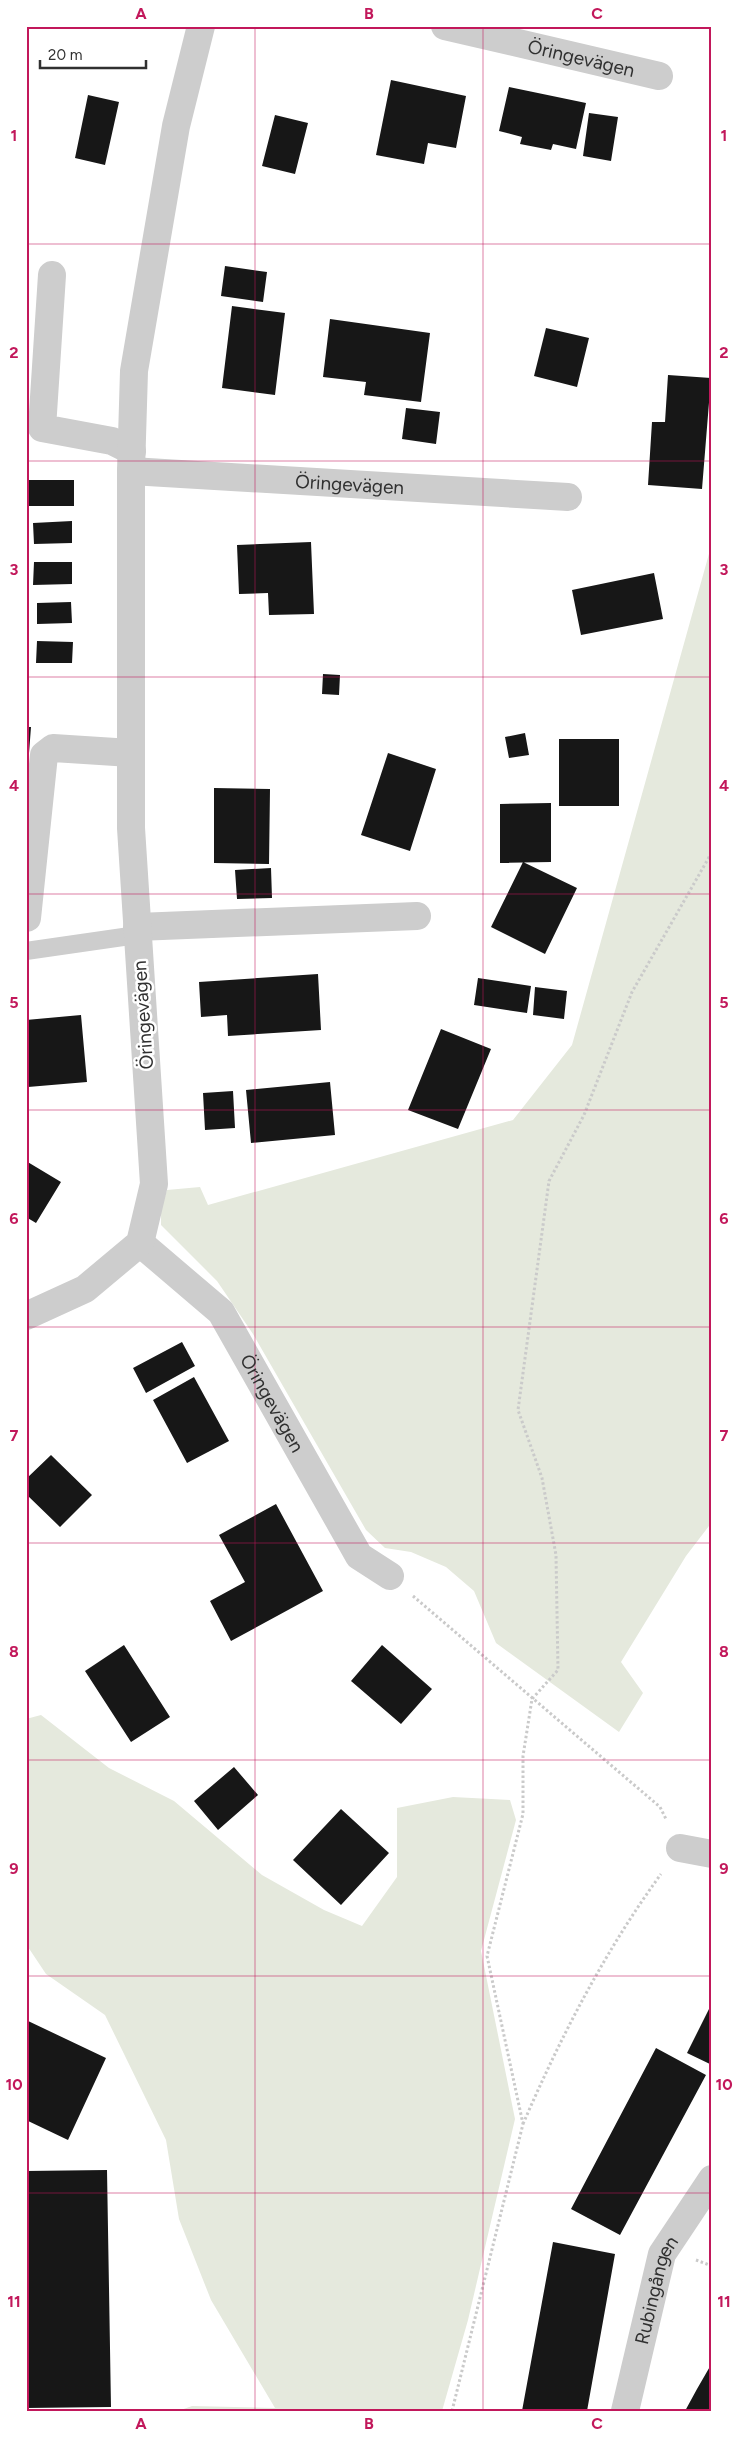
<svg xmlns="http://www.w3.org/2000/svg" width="738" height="2437" font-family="Figtree,sans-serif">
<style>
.green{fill:#e5e9dd}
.building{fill:#171717}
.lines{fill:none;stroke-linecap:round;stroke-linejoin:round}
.path{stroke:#cacaca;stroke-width:3;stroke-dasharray:2.5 2.5;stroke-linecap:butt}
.service{stroke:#cdcdcd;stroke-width:18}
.minor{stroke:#cdcdcd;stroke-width:28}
.grid{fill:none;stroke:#c2185b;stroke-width:1;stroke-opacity:0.55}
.labels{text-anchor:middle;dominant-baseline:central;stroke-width:5;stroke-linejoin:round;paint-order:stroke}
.street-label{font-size:19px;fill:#303030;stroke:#fff}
.neatline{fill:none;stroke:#c2185b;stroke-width:2}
.grid-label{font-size:16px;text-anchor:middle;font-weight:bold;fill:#c2185b}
</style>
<rect width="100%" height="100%" fill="#fff"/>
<path class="green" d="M712,543V1522L686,1556L621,1662L643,1693L619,1732L496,1643L474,1591L446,1567L411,1552L385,1548L366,1530L253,1334L217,1281L161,1225V1208L167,1190L200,1187L208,1205L513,1120L572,1045Z
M41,1715L109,1768L174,1801L262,1875L324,1910L362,1926L397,1877V1808L453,1797L510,1800L516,1820L481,1951L515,2119L468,2320L442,2411H178L192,2406L275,2408L211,2300L179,2219L166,2140L105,2015L46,1974L26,1944V1719Z"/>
<path class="building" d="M391,80L466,96L456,148L428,143L424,164L376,155Z
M509,87L586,103L576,149L553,144L551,150L520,144L522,137L499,131Z
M88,95L119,102L105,165L75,158Z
M589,113L618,117L611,161L583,156Z
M275,115L308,123L295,174L262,166Z
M225,266L267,272L263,302L221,296Z
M232,306L285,313L275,395L222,388Z
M330,319L430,333L421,402L364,395L366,382L323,377Z
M546,328L589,338L577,387L534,376Z
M668,375L711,378L702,489L648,485L652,422H665Z
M406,408L440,412L436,444L402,439Z
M29,480H74V506H29Z
M72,521V543L34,544L33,523Z
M311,542L314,614L269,615L268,593L239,594L237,545Z
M34,562H72V584L33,585Z
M654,573L663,619L581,635L572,590Z
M71,602L72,623L37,624V603Z
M37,641L73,642L72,663H36Z
M323,674L340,675L339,695L322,694Z
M26,727H31L29,753H26Z
M525,733L529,755L509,758L505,737Z
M559,739H619V806H559Z
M388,753L436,769L410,851L361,835Z
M214,788L270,789L269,864L214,863Z
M551,803V862L500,863V804Z
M523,862L577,888L545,954L491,927Z
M271,868L272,898L237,899L235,870Z
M318,974L321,1030L228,1036L227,1015L201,1017L199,982Z
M478,978L531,986L527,1013L474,1005Z
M535,987L567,991L564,1019L533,1015Z
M81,1015L87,1082L28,1087L26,1020Z
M441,1029L491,1049L458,1129L408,1110Z
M330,1082L335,1135L251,1143L246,1090Z
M233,1091L235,1128L205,1130L203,1093Z
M26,1161L61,1182L36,1223L26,1217Z
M182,1342L195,1366L146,1393L133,1368Z
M194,1377L229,1441L187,1463L153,1400Z
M51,1455L92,1495L60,1527L26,1494V1479Z
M276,1504L323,1591L231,1641L210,1601L245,1582L219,1535Z
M124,1645L170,1717L131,1742L85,1671Z
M382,1645L432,1689L401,1724L351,1681Z
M234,1767L258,1795L218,1830L194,1801Z
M341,1809L389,1853L341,1905L293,1860Z
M712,2003V2065L687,2053Z
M26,2020L106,2058L68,2140L26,2120Z
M656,2048L706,2075L620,2235L571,2209Z
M107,2170L111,2407L26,2408V2171Z
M553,2242L615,2254L587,2411H522Z
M712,2363V2411H685L697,2389Z"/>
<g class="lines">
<path class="path" d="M413,1596L660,1807L666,1819
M523,2124C561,2036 605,1951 661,1874
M696,2260L712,2266
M452,2411L523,2124L487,1956L523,1814V1756L532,1699L558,1670L556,1555L542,1478L518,1410L549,1181L584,1115L632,992L712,852"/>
<path class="service" d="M26,951L137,935"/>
<g class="minor">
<path id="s1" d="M445,26L659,76"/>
<path d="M52,275L42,428L112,441L132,451"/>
<path id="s2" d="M131,471L568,497"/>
<path d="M27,918L44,755L53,748L131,753"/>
<path d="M137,927L417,916"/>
<path id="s3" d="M140,1243L221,1312L359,1556L390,1576"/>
<path d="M26,1316L85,1289L140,1243L154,1184L131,828V471L134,371L176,126L201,26"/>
<path d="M680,1848L712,1854"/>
<path id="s4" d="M625,2411L662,2254L712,2179"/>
</g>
</g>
<path class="grid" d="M255,26V2411M483,26V2411M26,244H712M26,461H712M26,677H712M26,894H712M26,1110H712M26,1327H712M26,1543H712M26,1760H712M26,1976H712M26,2193H712"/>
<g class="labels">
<g class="street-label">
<text stroke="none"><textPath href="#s1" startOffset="140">Öringevägen</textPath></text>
<text stroke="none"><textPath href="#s2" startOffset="219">Öringevägen</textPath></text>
<text transform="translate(143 1015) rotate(-94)">Öringevägen</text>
<text stroke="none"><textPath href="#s3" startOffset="211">Öringevägen</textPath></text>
<text stroke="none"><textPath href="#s4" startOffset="125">Rubingången</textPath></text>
</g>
</g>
<rect width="738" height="2437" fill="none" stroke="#ffffff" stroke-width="55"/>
<path d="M40 60v8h106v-8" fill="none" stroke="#303030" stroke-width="2.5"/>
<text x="48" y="60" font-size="15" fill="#303030" stroke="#ffffff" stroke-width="4" paint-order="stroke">20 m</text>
<rect x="28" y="28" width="682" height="2382" class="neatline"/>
<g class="grid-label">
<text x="141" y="19">A</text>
<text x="369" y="19">B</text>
<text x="597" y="19">C</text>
<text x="14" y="141">1</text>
<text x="724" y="141">1</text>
<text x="14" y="358">2</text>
<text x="724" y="358">2</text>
<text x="14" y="575">3</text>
<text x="724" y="575">3</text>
<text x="14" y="791">4</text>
<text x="724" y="791">4</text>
<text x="14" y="1008">5</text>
<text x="724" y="1008">5</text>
<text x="14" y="1224">6</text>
<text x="724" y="1224">6</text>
<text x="14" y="1441">7</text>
<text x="724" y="1441">7</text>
<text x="14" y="1657">8</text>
<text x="724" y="1657">8</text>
<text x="14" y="1874">9</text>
<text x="724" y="1874">9</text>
<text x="14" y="2090">10</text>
<text x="724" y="2090">10</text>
<text x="14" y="2307">11</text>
<text x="724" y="2307">11</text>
<text x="141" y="2429">A</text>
<text x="369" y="2429">B</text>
<text x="597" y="2429">C</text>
</g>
</svg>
